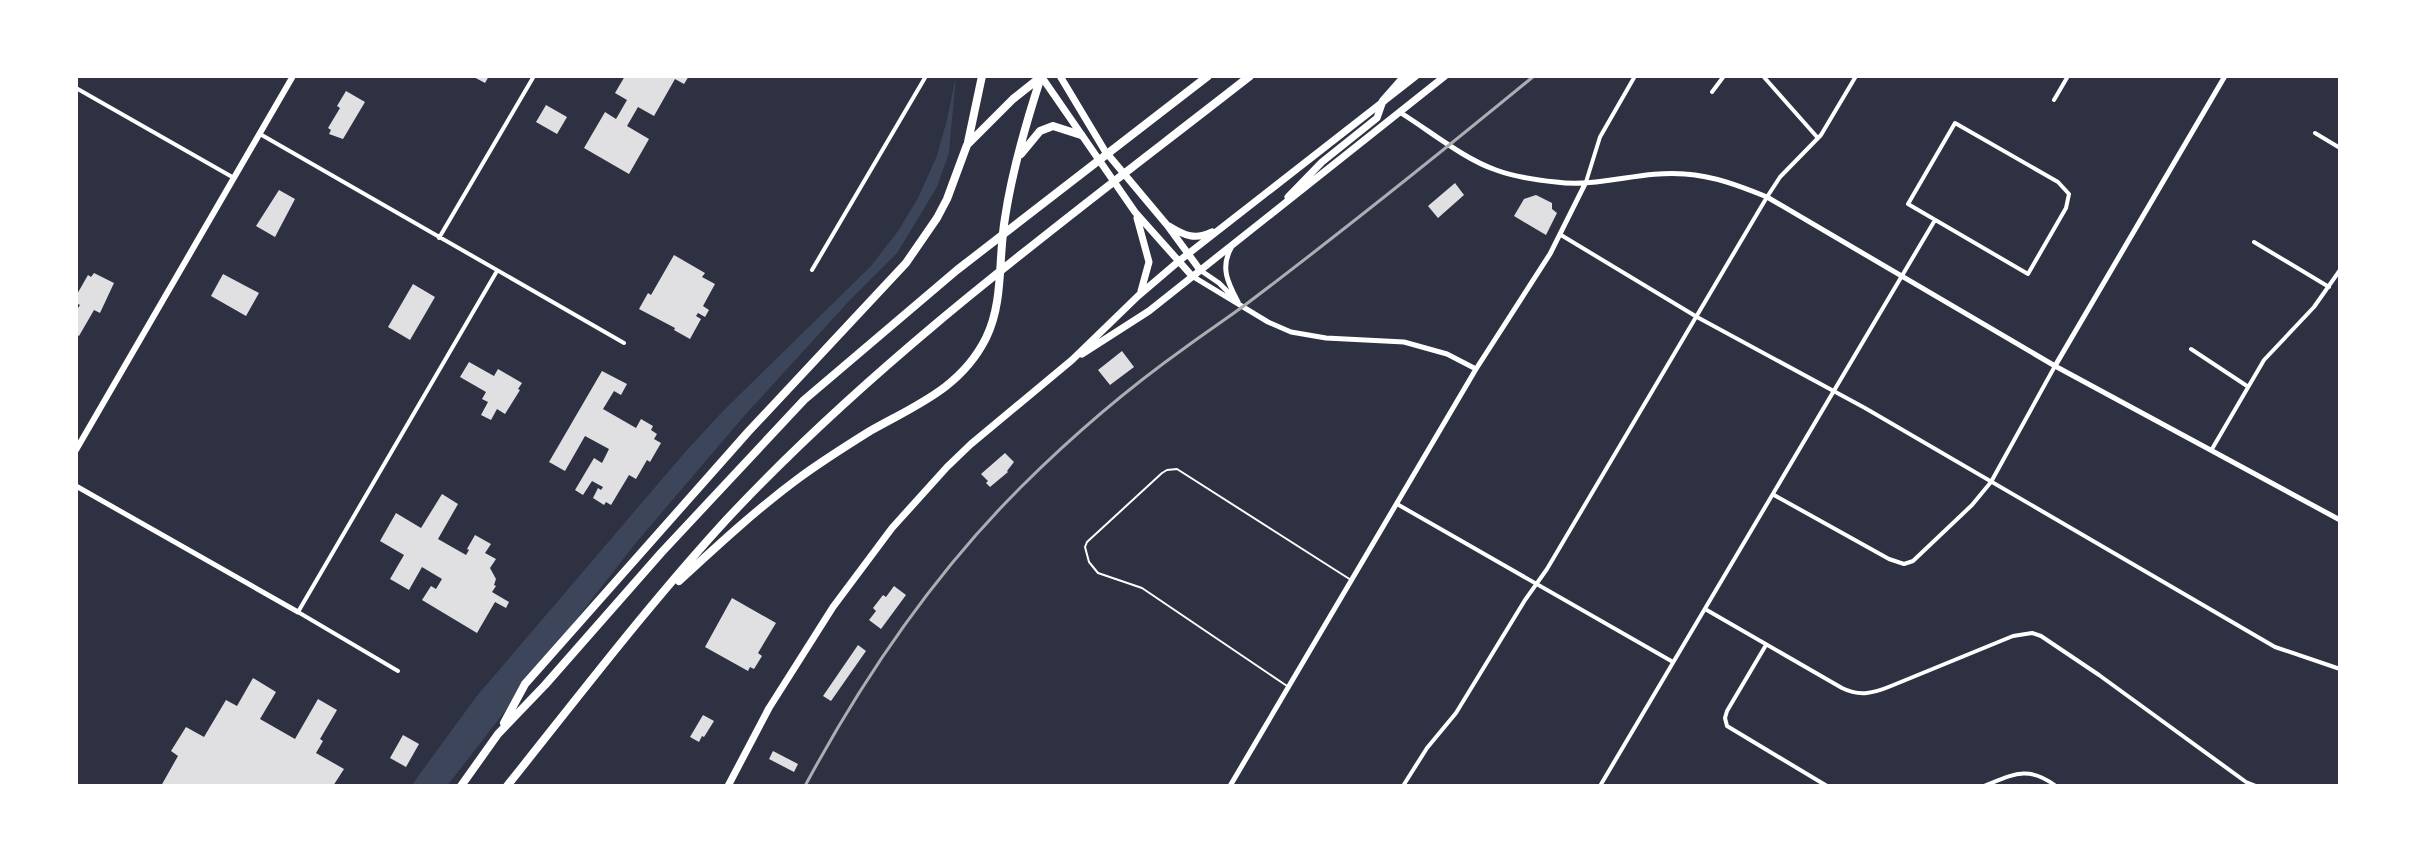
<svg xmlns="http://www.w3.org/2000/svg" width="2416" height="862" font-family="Cabin,sans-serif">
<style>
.green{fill:#3c4559}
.building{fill:#e0e0e3}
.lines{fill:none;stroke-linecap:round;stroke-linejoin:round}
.service{stroke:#fff;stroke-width:2}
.minor{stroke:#fff;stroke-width:4}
.tertiary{stroke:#fff;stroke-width:5}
.secondary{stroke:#fff;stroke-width:6}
.primary{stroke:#fff;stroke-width:7}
.motorway{stroke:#fff;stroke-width:8}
.rail{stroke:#abadb3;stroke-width:3}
</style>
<rect width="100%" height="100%" fill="#2d3142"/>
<path class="green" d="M956,76L949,153L937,187L897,253L850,300L745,415L634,545L447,786H411L476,697L686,451L723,411L871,266L898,231L918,198L936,158L946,124Z"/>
<path class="building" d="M472,76H489L485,83Z
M625,76H689L684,84L675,79L654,116L638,107L627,126L649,139L629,174L584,148L605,112L616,119L627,100L615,93Z
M346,91L365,102L343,139L329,134L331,130L328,128L340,108L337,106Z
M546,105L567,117L557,134L536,122Z
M1455,183L1464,195L1438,218L1428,206Z
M279,190L295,199L275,237L256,226Z
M1536,195L1552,203V209L1557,213L1546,235L1514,216L1524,199Z
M674,255L705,273L702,277L715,284L703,306L709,310L705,317L698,313L696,316L701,319L690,339L674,330L675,328L639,309L648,293L651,295Z
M94,273L114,283L100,313L94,310L79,336L76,334V311L80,305L76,303V296L88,275L91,277Z
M223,274L259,293L246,316L211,296Z
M413,284L435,297L410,340L388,327Z
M1122,351L1134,367L1110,385L1098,370Z
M469,362L494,376L498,369L522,383L518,389L520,390L505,414L497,409L491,420L481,415L488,402L482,399L486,392L460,377Z
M602,371L627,384L621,395L614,391L603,409L636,428L641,419L653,426L651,430L657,434L654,439L661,443L650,462L647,460L636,479L629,475L611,505L606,502L604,505L593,498L598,488L601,490L603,487L592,481L583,495L575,490L594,458L602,463L609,449L585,436L565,471L549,462Z
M1005,453L1014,462L1007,471L1008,472L990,487L986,483L988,481L981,474Z
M442,494L458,504L438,539L466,555L469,550L467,549L475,535L491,544L485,553L496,559L490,568L496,579L494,585L496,586L492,592L509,602L506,608L495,602L477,633L422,600L431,586L436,589L442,579L422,567L409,590L390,579L404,555L380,541L396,513L421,528Z
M894,586L906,595L881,629L869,620L876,611L873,608L883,595L886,597Z
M732,598L776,623L758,653L762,656L754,669L750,667L748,671L705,647Z
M858,645L866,651L831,701L823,696Z
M253,678L276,692L260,719L295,739L318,699L337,710L320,739L323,741L316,753L344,769L333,786H161L178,756L171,751L186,727L204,737L226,700L237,706Z
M703,715L714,721L704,737L702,736L699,742L690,737Z
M403,735L419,744L406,767L390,758Z
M773,751L798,764L794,772L769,759Z"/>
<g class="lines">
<path class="service" d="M1287,686L1142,588L1098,573L1089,562L1085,547L1087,542L1162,473L1167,470L1177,469L1351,580"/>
<path class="minor" d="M1763,76L1817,137
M76,88L234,178
M1712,92L1724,76
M2054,100L2068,76
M1955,123L2058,182L2069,194L2066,208L2028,274L1908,204Z
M2315,133L2340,148
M260,134L624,343
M1586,182L1600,137L1635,76
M1561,235L1697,317L1865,408L2275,647L2340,669
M439,238L534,76
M2254,242L2329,287
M812,270L926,76
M2191,349L2247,386
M2212,449L2264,360L2314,307L2340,270
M1774,495L1889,559L1904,564L1913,561L1972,505L1991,482L2055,366
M1397,504L1673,662
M1705,609L1842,688C1860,697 1874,693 1891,686L2013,636L2032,633L2041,636L2099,675L2246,782L2256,786
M1766,645L1727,711L1725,718L1727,726L1827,786
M398,671L298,612L497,271
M1403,786L1427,748L1456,713L1525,600L1547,569L1767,197L1780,177L1821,135L1856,76
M1600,786L1935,220
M1984,786C2014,774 2028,765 2056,786"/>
<path class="tertiary" d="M1401,113C1430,131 1464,159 1496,170C1515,177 1536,180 1556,182C1599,188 1642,170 1685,174C1714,176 1740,186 1767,197L2055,366L2340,520
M1231,248C1220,268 1228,283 1238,302
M1200,270L1219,283L1235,299
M1192,276L1268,322L1291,332L1326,338L1404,342L1447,354L1476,369
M2055,366L2225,76
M76,486L298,612
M1230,786L1476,369L1550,254L1585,184"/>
<path class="secondary" d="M76,450L293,76"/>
<path class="primary" d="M1041,76L1135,212L1192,276
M1060,76L1105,151L1167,225L1200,270
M1288,197L1322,162L1377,118L1383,101
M1137,218L1149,262L1141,291
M1169,226C1185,236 1195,240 1212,232
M1082,354L1149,311L1445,76
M728,786L769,708L833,607L892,528L947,467L971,444L1072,360L1138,296L1179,261L1416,76"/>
<path class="motorway" d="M1383,101L1405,76
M968,142L982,76
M1021,154L1040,131L1053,126L1081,135
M679,581C718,545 757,509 799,478C822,461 846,446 870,431C916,405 961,388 986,338C1004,302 998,257 1005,218C1012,171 1026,123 1041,77
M504,723L525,684L748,432L906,263L937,218L947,199L967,145L1013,99L1042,76
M461,786L498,734L545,685L661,553L804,400L957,270L1208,76
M507,786C579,696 649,604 727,519C883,352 1071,216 1250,76"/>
<path class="rail" d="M805,786C863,678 933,575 1020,488C1071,437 1127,389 1186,347C1205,333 1226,319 1245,305C1343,231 1439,154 1534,76"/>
</g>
<rect width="2416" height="862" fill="none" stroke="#ffffff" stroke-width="156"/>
</svg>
